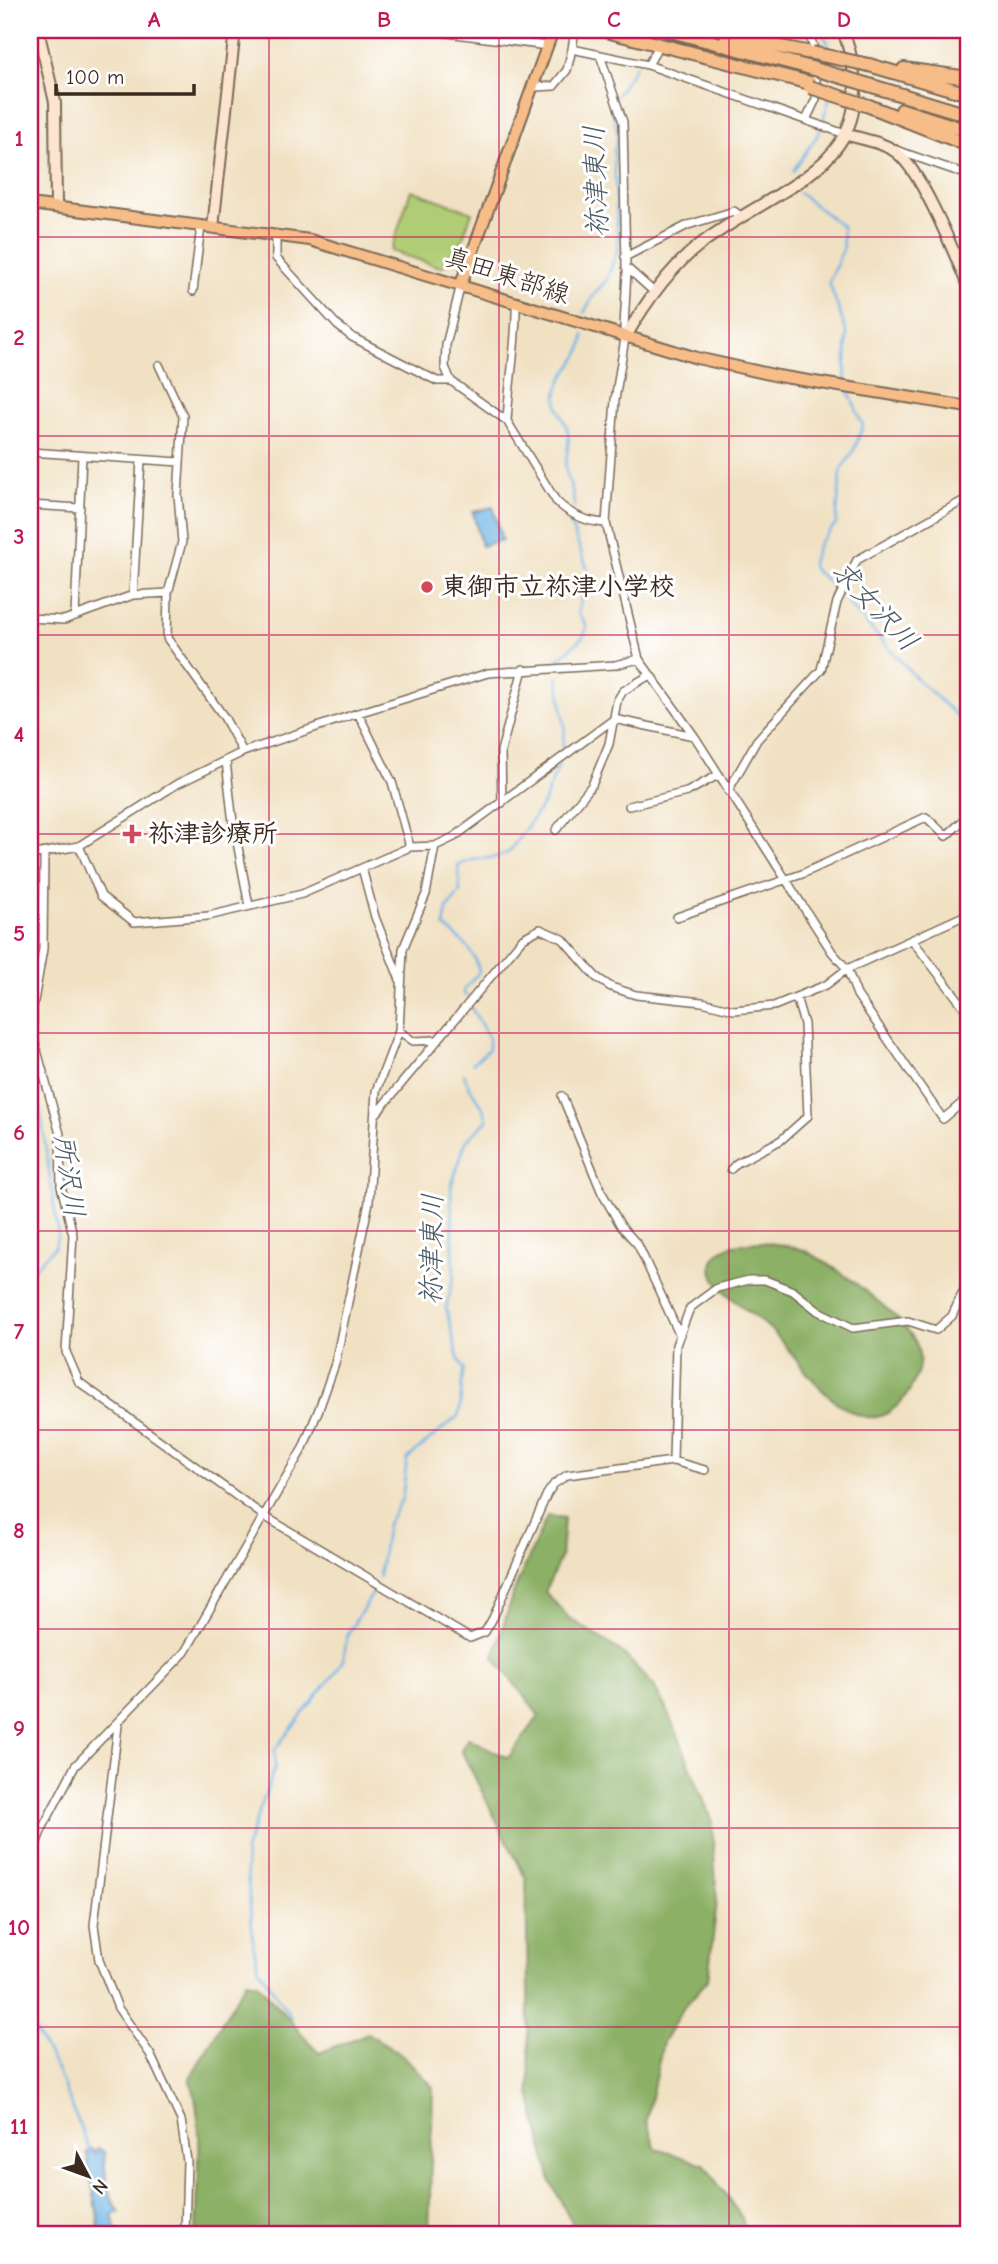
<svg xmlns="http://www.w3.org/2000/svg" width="998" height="2264" font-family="'Comic Neue','Klee One',sans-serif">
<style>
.green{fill:#b0cd74;stroke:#767c49;stroke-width:2}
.forest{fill:#8cb066;stroke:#646d42;stroke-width:2}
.water{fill:#6db3e4;stroke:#546e81;stroke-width:2}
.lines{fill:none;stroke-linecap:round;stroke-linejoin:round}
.stream{stroke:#6db3e4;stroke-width:2.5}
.street-casing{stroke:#7b6a58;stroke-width:10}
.secondary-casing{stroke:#7b6a58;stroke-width:14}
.primary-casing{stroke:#7b6a58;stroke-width:14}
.highway-casing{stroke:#7b6a58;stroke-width:16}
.street{stroke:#fff;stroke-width:7}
.secondary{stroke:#fce5cf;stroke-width:10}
.primary{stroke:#f7bd88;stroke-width:10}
.highway{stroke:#f7bd88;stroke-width:12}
.highway-bridge-casing{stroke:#7b6a58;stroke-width:16;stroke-linecap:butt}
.highway-bridge{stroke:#f7bd88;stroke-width:12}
.grid{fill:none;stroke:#c2185b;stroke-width:2;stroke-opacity:0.55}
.poi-dot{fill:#d1495b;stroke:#fff;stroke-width:2.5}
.labels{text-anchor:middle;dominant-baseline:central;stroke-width:6;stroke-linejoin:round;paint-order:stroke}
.street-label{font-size:26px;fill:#3b2a1e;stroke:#fff}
.poi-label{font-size:26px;font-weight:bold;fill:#3b2a1e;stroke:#fff;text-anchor:start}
.water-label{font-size:28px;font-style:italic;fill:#4c5a63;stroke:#fff}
.neatline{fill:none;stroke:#c2185b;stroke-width:2.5}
.grid-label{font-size:23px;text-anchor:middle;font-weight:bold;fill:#c2185b}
</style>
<rect width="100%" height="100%" fill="#fff"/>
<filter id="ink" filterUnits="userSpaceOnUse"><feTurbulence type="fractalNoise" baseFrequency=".0143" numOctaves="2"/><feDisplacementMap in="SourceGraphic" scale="14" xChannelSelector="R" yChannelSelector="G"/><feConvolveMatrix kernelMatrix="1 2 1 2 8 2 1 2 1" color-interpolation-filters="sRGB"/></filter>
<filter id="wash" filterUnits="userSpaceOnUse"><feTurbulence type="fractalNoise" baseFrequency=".00686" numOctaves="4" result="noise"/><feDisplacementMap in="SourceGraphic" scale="28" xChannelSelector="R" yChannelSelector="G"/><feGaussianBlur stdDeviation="1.57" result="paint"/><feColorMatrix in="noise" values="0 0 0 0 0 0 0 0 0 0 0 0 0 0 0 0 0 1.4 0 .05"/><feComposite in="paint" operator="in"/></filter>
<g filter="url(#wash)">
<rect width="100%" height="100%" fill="#f1e1c3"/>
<path class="green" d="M411,190L472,212L455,260L440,267L391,251Z"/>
<path class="forest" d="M761,1242C775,1244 790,1245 803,1250C831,1263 905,1316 917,1345C927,1370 904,1411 877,1417C864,1419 852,1413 842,1406C814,1388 796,1356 773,1332C757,1314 701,1286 714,1259C722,1243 745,1243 761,1242Z
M547,1516L564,1518L561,1556L545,1592L569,1618L622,1652L654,1686L671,1718L712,1821L717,1901L708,1980L684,2007L663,2042L646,2120L656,2149L704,2164L742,2218L746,2234H578L551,2182L530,2094L526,1879L461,1750L468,1738L508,1758L539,1716L494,1657L513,1593Z
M246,1981L257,1983L319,2053L368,2033L404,2056L433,2087L429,2234H196C197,2185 206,2126 190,2078Z"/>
<path class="water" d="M493,507L502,540L481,546L473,512Z
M98,2148L104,2152C105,2172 105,2194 120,2212L112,2215L118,2234H99C101,2213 87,2176 87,2152L92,2149L95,2153Z"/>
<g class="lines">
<path class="stream" d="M821,30L828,43V52
M640,60L648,51
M617,95L636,65
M793,171L819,133L830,97
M799,193L842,226L843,249L829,282L847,334L845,383
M584,313L595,293L606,281L618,249L614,151L618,136L611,106L614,101
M849,392L863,426L853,452L841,469L836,524L819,543L812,562L813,569L843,594L853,609L919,681L968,726
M574,506C575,493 568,482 566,470C564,457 571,444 568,432C565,418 556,411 557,396C559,370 583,364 584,334
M558,660L584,636L587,626L578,613L587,568L570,523
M558,677L565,729L562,751
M30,950L35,913L30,857
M466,996L463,991L479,972C476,951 460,939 444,926L447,909L460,892L458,866C474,855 493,862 509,852L543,804L559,765
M471,1007L488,1037L489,1049L473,1063
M30,1075L40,1108L58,1233L55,1246L30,1273
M379,1577L387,1524L402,1499L407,1459L458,1416C462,1408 460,1384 464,1369L458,1358L446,1308L454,1277L451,1187L466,1141L487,1121C485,1102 468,1093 464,1074
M291,2017L259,1969L254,1949L245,1851L275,1767V1749L336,1672L343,1660L348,1633L375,1590
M30,2022L57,2070L91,2153"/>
</g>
</g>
<g filter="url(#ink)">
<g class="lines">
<g class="street-casing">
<path id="street" d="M425,30L547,46
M575,30L572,49L648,65L845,134
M808,30L816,55
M600,55L623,122L626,267L654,292
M648,65L656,51
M534,87L554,86L567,70L572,49
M806,120L816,99V67
M896,150L968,175
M276,234V258L337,325L352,337L437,381H451
M625,257L688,225L734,211L742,217
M461,284L446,345L445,367L451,381L507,421L556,501C570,515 587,522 606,523
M193,291L201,226
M624,327L627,271
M625,338L615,400L606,523L639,659L695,737L832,952L847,969L857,995L943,1119L968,1098
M159,365L183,416L178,495L182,542L168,593L167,638L224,717L243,752
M507,421C509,381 517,343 516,302
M30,452L180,462
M30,505L80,508
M133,595L141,460
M75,616L82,456
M30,618L64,620L133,595L168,593
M358,713L392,782L410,847
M226,761L232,815L249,906
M728,791L757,740L821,670L837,602L857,560L968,498
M502,803L501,751L523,669
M629,806L687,792L718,775
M556,830L592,785L609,744L617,701L623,691L650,675
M79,846L101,896L134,922L208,916L302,894L410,847L435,846L454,837L614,719L694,736
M30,855L79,846L177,784L243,752L358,713L488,673L615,665L639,659
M44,855L43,949L33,1007V1036L60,1134L61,1186L73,1235L66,1352L79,1382L264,1516L470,1638L485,1632L493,1618L547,1494L554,1484L567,1475L673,1461L705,1470
M362,868L375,917L400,980
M677,917L802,874L926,817L946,836L968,816
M913,941L968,1012
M399,1031L413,1041L435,1040
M562,1096L602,1193L621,1226L638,1245L679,1334
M376,1114L523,938L540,929L563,939L596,977L611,987L636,995L702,1002L734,1010L774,1006L796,997L826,985L847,969L968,914
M731,1169L737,1163L781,1140L808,1116L804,1024L796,997
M673,1461L676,1345L690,1308L717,1288L749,1280H765L793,1291L818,1311L853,1328L908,1321L936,1330L952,1316L968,1281
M118,1726L94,1925L99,1960L118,2008L150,2054L181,2120L187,2161L185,2234
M30,1860L42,1829L75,1766L185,1652L303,1448L319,1409L335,1364L369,1202L376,1091L399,1031L403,949L426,894L435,846"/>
</g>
<g class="secondary-casing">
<path id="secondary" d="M38,30L55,102L56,207
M845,134C861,139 883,142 896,152C922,171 955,255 968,286
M213,227L235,30
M625,338C645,303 669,268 702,243C786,180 891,165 843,30"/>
</g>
<g class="primary-casing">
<path id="primary" d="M30,204L310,240L697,358L778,376L968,407
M461,284L553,30"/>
</g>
<g class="highway-casing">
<path id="highway" d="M602,30L810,83
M667,30L811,68
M727,37L812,53
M869,65L968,94
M904,69L968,78
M869,85L968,115
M869,106L968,145
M902,110L968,131"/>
</g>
<use href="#street" class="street"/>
<use href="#secondary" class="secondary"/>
<use href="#primary" class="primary"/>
<use href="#highway" class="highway"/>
<g class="highway-bridge-casing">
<path id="highway-bridge" d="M812,53L869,65
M811,68L869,85
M810,87L869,106"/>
</g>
<use href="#highway-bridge" class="highway-bridge"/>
</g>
</g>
<path class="grid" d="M269,30V2234M499,30V2234M729,30V2234M30,237H968M30,436H968M30,635H968M30,834H968M30,1033H968M30,1231H968M30,1430H968M30,1629H968M30,1828H968M30,2027H968"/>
<g class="poi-dot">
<circle cx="427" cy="587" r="7"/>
<path d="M128.5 823.5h7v7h7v7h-7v7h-7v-7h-7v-7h7z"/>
</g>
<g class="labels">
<g class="street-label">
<text transform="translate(507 276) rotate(18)">真田東部線</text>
</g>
<g class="poi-label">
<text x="441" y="587">東御市立祢津小学校</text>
<text x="148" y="834">祢津診療所</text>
</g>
<g class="water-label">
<text transform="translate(596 181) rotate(-92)">祢津東川</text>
<text transform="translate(875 606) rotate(47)">求女沢川</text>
<text transform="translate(69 1176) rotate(82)">所沢川</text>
<text transform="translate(432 1249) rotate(-89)">祢津東川</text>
</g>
</g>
<rect width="998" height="2264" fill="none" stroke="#fff" stroke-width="77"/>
<g transform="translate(88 2176) rotate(131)" stroke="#ffffff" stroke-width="5" paint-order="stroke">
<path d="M0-5L12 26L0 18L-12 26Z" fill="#3b2a1e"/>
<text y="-10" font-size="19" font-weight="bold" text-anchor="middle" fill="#3b2a1e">N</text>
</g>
<path d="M56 84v10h138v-10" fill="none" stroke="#3b2a1e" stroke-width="3.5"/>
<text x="66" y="84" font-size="21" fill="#3b2a1e" stroke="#ffffff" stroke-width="5" paint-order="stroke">100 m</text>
<rect x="38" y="38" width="922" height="2188" class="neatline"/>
<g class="grid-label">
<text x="154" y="27">A</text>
<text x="384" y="27">B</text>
<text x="614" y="27">C</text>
<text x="844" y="27">D</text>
<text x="19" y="146">1</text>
<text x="19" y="345">2</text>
<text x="19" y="544">3</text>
<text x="19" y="742">4</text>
<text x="19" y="941">5</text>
<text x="19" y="1140">6</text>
<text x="19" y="1339">7</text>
<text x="19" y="1538">8</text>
<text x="19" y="1736">9</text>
<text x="19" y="1935">10</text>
<text x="19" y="2134">11</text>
</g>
</svg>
